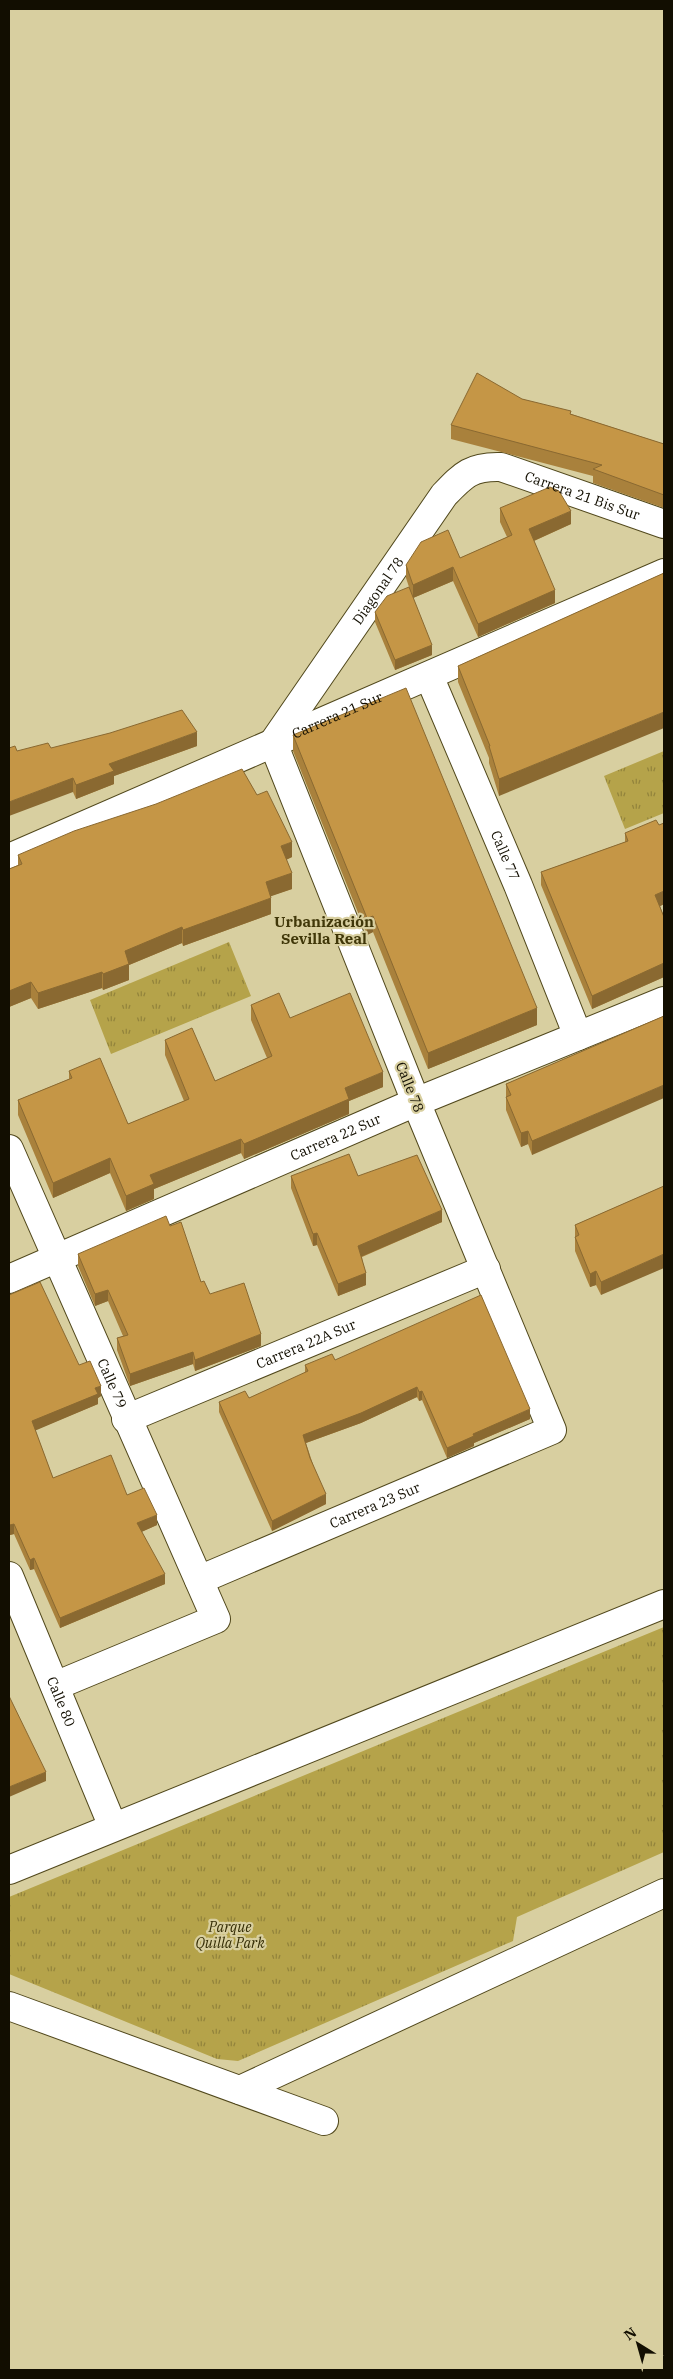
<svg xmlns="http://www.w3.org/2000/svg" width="673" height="2379" font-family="'IBM Plex Serif',serif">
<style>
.park{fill:url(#park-tufts)}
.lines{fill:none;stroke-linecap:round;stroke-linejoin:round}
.street-casing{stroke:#51481c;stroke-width:30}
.street{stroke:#fff;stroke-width:28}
.wall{fill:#a9813c}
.shaded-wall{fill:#8a6931}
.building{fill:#c59646;stroke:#8a6931}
.labels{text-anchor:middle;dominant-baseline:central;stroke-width:4.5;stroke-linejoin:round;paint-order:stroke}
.street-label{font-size:14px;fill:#120e01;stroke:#d8cfa0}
.park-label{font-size:14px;font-style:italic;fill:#342c04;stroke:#d8cfa0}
.neighbourhood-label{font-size:15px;font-weight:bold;fill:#403709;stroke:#d8cfa0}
</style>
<defs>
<pattern id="park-tufts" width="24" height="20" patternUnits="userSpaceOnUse" patternTransform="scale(1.25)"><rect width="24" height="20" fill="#b5a34a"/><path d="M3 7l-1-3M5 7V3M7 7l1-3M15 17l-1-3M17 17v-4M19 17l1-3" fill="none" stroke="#92833b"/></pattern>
</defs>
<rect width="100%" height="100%" fill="#d8cfa0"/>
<path class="park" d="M664,751V813L625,829L604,776Z
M229,942L251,996L111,1054L90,1000Z
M664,1627V1852L517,1917L513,1941L238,2061L217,2059L9,1974V1897Z"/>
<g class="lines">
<g class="street-casing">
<g id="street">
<path id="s1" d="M429,676L518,885L578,1036"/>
<path id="s2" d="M9,858L664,573"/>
<path id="s3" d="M9,1149L216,1619L55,1686"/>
<path id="s4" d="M9,1279L416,1102L664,1001"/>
<path id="s5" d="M126,1419L486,1269"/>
<path id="s6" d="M9,1576L113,1827"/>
<path id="s7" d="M199,1580L552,1430L416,1102L273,743L444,495C463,475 471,466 501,467L664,524"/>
<path d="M9,1870L664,1604"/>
<path d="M9,2006L324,2121"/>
<path d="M240,2090L664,1893"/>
</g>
</g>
<use href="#street" class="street"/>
</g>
<path class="wall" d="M522,399L571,414L664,444V508L593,483V476L451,439V425Z
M500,508L571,524L534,541L555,603L478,637L453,581L413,598L432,655L395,670L375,622V612L409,587L406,578V565L460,558L507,537L500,522Z
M664,573L499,796L489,763V758L458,682V666Z
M293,735L537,1025L428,1069L373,932L367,935L293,751Z
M197,746L114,776V784L76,799L73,792L17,751L51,748Z
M625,833L664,904L660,906L664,917V977L592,1009L541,885V872L625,842Z
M18,855L292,857L286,860L292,889L270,896L271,914L183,946L182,943L129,965V980L103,990L102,988L38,1009L31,998L9,1007V869L18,865Z
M251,1005L290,1018L383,1087L349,1101V1114L244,1159L241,1153L154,1189V1199L126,1211L110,1173L53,1198L18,1115V1100L69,1079V1071L128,1124L184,1101L165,1055V1040L215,1081L267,1058L251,1020Z
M664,1016L532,1155L528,1144L521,1147L506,1110V1084Z
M291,1176H358L442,1222L362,1257L366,1285L338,1296L317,1245L313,1246L291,1188Z
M664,1186L601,1295L596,1285L590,1287L575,1251V1225Z
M170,1226L201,1282L210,1294L261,1346L195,1371L193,1364L130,1386L117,1350V1338L123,1336L108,1301L95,1306L78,1266V1254Z
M9,1295L79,1365L101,1396L98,1398V1404L35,1430L53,1478L127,1495L157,1525L141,1532L165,1584L60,1628L34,1569L30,1570L14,1534L10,1535L9,1533Z
M335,1360L530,1419L474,1443V1446L447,1458L422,1400L419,1401L417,1397L361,1423L306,1443L326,1504L272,1531L219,1412V1402L249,1398L305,1373V1365Z"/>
<path class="shaded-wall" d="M571,511V524L529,543V529Z
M453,567V581L413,598V585Z
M555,590V603L478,637V624Z
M432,645V655L395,670V660Z
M664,712V728L499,796V779Z
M197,732V746L114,776V784L76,799V785L109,764Z
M73,778V792L9,816V802Z
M292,842V857L281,862V846Z
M292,873V889L266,898V882Z
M664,891V904L655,909V895Z
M271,898V914L183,946V930Z
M373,916V932L367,935V918Z
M182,927V943L129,965V980L103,990V974L125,951Z
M664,963V977L592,1009V996Z
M102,972V988L38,1009V993Z
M31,982V998L9,1007V991Z
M537,1008V1025L428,1069V1053Z
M383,1072V1087L349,1101V1114L244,1159V1144L345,1088Z
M664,1085V1098L532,1155V1141Z
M528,1131V1144L521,1147V1133Z
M241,1139V1153L154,1189V1199L126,1211V1196L150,1175Z
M110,1158V1173L53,1198V1183Z
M442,1210V1222L358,1258V1246Z
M317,1233V1245L313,1246V1234Z
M664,1254V1268L601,1295V1282Z
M596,1271V1285L590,1287V1274Z
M366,1273V1285L338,1296V1284Z
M108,1290V1301L95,1306V1294Z
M261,1334V1346L195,1371V1360Z
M193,1352V1364L130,1386V1374Z
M101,1386V1396L98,1398V1404L32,1432V1421L95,1388Z
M417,1387V1397L361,1423L303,1444V1435Z
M422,1391V1400L419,1401V1392Z
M530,1409V1419L474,1443V1446L447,1458V1448L473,1434Z
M326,1494V1504L272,1531V1521Z
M157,1515V1525L137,1534V1523Z
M14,1524V1534L10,1535V1525Z
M34,1558V1569L30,1570V1560Z
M165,1574V1584L60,1628V1618Z
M46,1772V1781L9,1797V1787Z"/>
<path class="building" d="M477,373L522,399L571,411L570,414L664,444V495L593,469L602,465L451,425Z
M550,487L559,491L571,511L529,529L555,590L478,624L453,567L413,585L406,565L421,542L448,530L460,558L512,535L500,508Z
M664,573V712L499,779L489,746H490L458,666Z
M409,587L432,645L395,660L375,612L387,596Z
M406,688L537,1008L428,1053L373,916L367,918L293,735Z
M182,710L197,732L109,764L114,771L76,785L73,778L9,802V748L15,746L17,751L48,743L51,748L110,733Z
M242,769L257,795L267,791L292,842L281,846L292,873L266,882L271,898L183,930L182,927L125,951L129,964L103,974L102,972L38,993L31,982L9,991V869L22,864L18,855L74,831L156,804Z
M656,820L659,825L664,823V891L655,895L664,917V963L592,996L541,872L628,841L625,833Z
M279,993L290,1018L350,993L383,1072L345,1088L349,1099L244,1144L241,1139L150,1175L154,1184L126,1196L110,1158L53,1183L18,1100L72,1078L69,1071L100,1058L128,1124L189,1099L165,1040L192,1028L215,1081L272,1056L251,1005Z
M664,1016V1085L532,1141L528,1131L521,1133L506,1097L511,1095L506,1084Z
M349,1154L358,1176L417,1155L442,1210L358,1246L366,1273L338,1284L317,1233L313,1234L291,1176Z
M664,1186V1254L601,1282L596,1271L590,1274L575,1237L579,1235L575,1225Z
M166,1216L170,1226L181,1222L201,1282L204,1281L210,1294L244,1283L261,1334L195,1360L193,1352L130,1374L117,1338L128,1335L108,1290L95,1294L78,1254Z
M40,1282L79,1365L90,1361L101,1386L95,1388L98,1394L32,1421L53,1478L111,1455L127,1495L144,1488L157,1515L137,1523L165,1574L60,1618L34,1558L30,1560L14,1524L10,1525L9,1523V1295Z
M481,1295L530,1409L473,1434L474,1436L447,1448L422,1391L419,1392L417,1387L361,1413L303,1435L310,1458L326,1494L272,1521L219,1402L245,1391L249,1398L308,1371L305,1365L332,1354L335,1360Z
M9,1696L46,1772L9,1787Z"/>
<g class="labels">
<g class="street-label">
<text stroke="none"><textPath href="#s7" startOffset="1579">Carrera 21 Bis Sur</textPath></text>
<text stroke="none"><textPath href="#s7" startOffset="1310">Diagonal 78</textPath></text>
<text stroke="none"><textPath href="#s2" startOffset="358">Carrera 21 Sur</textPath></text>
<text stroke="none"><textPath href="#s1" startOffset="195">Calle 77</textPath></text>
<text transform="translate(410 1087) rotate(68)">Calle 78</text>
<text stroke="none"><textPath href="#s4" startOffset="356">Carrera 22 Sur</textPath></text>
<text stroke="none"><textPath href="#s5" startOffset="195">Carrera 22A Sur</textPath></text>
<text stroke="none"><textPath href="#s3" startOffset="256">Calle 79</textPath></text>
<text stroke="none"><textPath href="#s7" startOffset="191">Carrera 23 Sur</textPath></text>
<text stroke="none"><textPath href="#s6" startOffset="136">Calle 80</textPath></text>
</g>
<g class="park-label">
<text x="230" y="1927">Parque<tspan x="230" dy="16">Quilla Park</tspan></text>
</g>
<g class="neighbourhood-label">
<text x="324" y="921">Urbanización<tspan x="324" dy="17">Sevilla Real</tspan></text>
</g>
</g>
<rect width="673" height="2379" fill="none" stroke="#120e01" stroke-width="20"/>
<g transform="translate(638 2344) rotate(323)" stroke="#d8cfa0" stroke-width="4" paint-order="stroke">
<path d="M0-4L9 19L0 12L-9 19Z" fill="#120e01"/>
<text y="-8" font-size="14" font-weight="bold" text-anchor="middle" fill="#120e01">N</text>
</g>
</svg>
